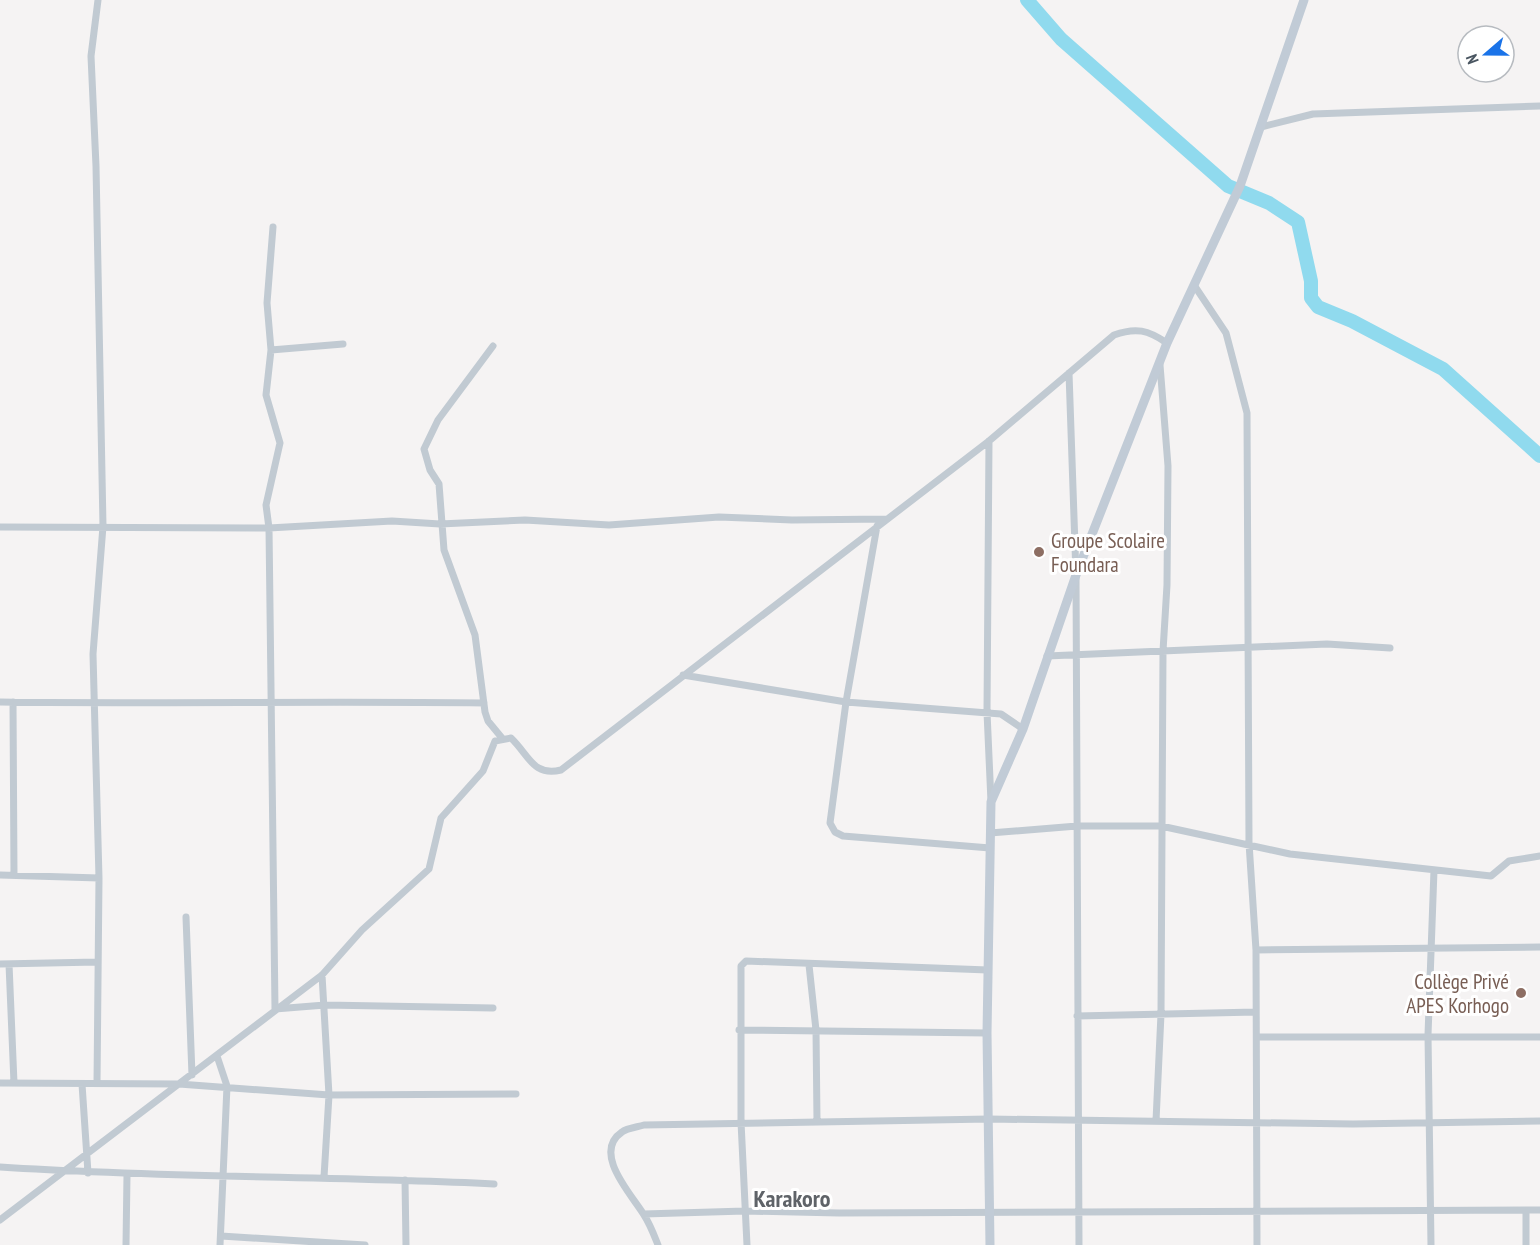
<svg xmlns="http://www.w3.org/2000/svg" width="1540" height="1245" font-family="'PT Sans Narrow',sans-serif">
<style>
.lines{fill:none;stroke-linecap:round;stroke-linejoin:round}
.river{stroke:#90daee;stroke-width:14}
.street{stroke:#c1cad2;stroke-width:7}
.secondary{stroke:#c1cbd6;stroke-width:9}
.education-dot{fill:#8d6e63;stroke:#fff;stroke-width:2}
.labels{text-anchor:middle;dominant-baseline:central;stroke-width:6;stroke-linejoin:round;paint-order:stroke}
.education-label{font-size:21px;fill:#785e54;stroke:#fff;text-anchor:start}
.quarter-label{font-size:24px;font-weight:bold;fill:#5f6368;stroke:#fff}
</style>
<rect width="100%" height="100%" fill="#f5f3f3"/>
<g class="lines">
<path class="river" d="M1027,0L1061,39L1228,186L1269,203L1298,222L1311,281V298L1318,307L1352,321L1443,369L1540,456"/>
<path class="street" d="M1261,127L1313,114L1540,106
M273,227L267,303L271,350L266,395L280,443L266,505L269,528L275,1009L325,1005L493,1008
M1194,285L1226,333L1247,413L1249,843L1256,950L1257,1245
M493,346L438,420L424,449L430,470L439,484L444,550L475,635L485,712L488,721L502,738
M271,350L343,344
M1069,373L1076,575L1079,1245
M989,441L987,712L991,802
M877,526L846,702L830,823L835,832L843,836L990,848
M0,527L269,528L392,521L440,524L525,520L609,525L719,517L792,520L887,519
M1047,656L1327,644L1390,648
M683,675L846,702L1001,714L1023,729
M0,702C161,704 322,701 484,703
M13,702L14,875
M990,833L1077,826H1161L1290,854L1491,876L1509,861L1540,856
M0,875L99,878
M186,917L192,1075
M1256,950L1540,947
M0,964L97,962
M9,964L14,1083
M809,965L816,1030L817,1121
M322,975L329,1095L324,1177
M1077,1016L1256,1012
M739,1030L987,1033
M1257,1037H1540
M217,1056L227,1086L220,1245
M0,1083L179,1084L329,1095L516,1094
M97,1083L99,878L93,654L103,526L96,166L91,56L98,0
M82,1084L88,1173
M1156,1121L1161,1014L1163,651L1167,585L1168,466L1160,365
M0,1167C165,1178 329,1176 494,1184
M405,1180L406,1245
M644,1214L745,1211L839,1213L1540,1210
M0,1220L322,975L362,930L429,869L441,818L483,771L495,741L511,738C529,755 533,777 561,770L989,441L1114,335C1136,327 1148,330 1167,343
M221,1236L365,1245
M126,1245L127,1175
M658,1245C654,1235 650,1224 644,1215C633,1196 591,1153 622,1132C627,1128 638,1127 644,1125L989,1119L1353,1124L1540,1121
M747,1245L741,1122V966L746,961L988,970
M1431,1245L1428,1035L1434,870
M1526,1245V1210"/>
<path class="secondary" d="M990,1245L987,1033L991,802L1023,729L1076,575L1167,343L1240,186L1304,0"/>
</g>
<g class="education-dot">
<circle cx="1039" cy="552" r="6"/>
<circle cx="1521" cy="993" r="6"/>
</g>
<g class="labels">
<g class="education-label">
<text x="1051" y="540">Groupe Scolaire<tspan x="1051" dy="24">Foundara</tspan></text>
<text x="1509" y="981" text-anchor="end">Collège Privé<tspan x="1509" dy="24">APES Korhogo</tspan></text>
</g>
<g class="quarter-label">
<text x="792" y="1198">Karakoro</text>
</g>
</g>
<g transform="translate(1486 54) rotate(250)"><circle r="28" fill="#ffffff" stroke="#b7bbc0" stroke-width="1.5"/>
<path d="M0-4.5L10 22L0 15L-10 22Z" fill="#1a73e8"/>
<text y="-9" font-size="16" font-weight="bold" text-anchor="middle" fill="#4a5661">N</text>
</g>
</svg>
